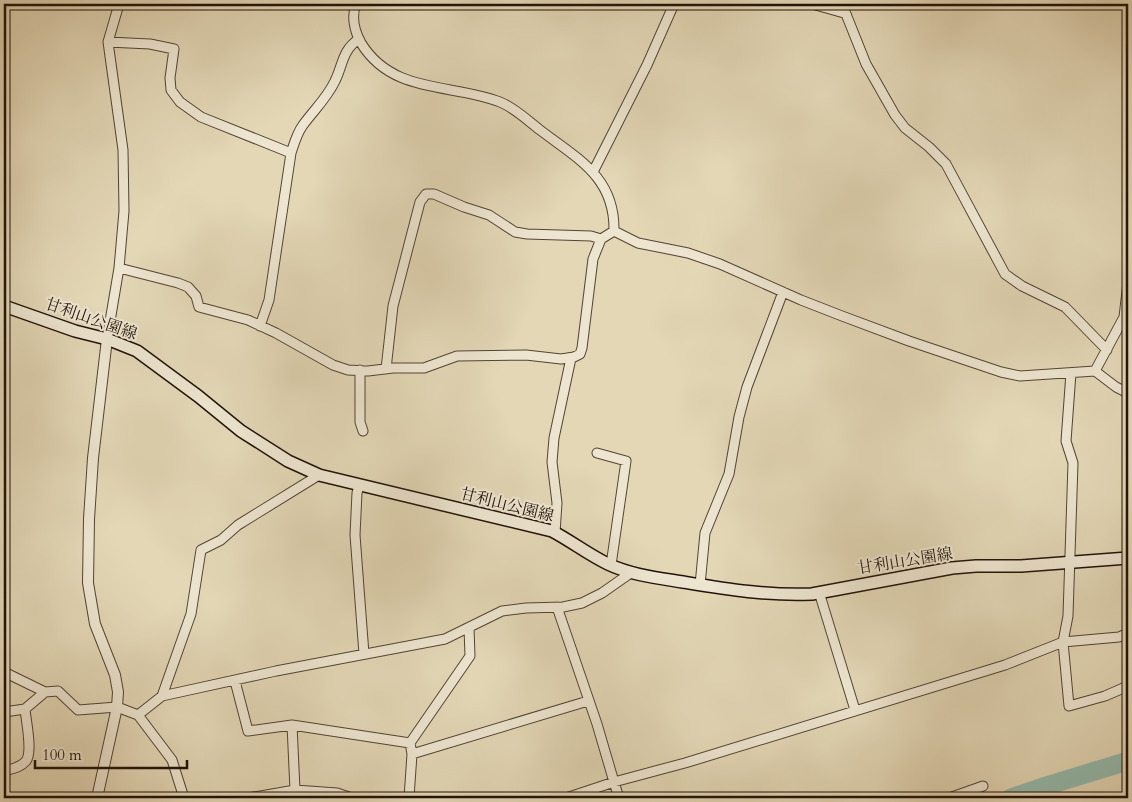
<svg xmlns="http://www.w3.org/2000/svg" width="1132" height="802" font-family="Cardo,'Noto Serif JP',serif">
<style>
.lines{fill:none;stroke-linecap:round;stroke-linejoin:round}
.river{stroke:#95baac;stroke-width:19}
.minor-casing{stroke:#524434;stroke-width:11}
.tertiary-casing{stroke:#524434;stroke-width:12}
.secondary-casing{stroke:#211309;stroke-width:14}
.minor{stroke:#ede5d0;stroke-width:9}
.tertiary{stroke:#ede5d0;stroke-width:10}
.secondary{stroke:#ede5d0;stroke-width:11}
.labels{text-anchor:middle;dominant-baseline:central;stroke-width:4;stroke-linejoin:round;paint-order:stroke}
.street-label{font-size:16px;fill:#211309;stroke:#ede5d0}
</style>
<rect width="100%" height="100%" fill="#e3d7b6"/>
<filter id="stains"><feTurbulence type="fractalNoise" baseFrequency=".004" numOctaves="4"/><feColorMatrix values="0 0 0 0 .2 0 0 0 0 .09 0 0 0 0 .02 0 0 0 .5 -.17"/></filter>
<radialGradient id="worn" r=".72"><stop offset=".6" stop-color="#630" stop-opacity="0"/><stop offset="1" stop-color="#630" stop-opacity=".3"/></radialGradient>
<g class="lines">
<path class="river" d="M1011,798L1046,786L1128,761"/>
<g class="minor-casing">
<path id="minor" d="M356,4C351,17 355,32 361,43C393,95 452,83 500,102C515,108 527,120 540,130C578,159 615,177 614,231
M812,4L844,13
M842,4L866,64L895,115L905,128L929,147L946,164L1005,274L1022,286L1065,307L1107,350
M108,42L150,44L174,49L170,78L171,90L180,102L201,117L291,153
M593,172L647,65L674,4
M614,231L638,243L688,253L720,264L801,300L842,316L909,341L1001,372L1020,376L1095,371L1116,387L1128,393
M119,268L178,283L188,287L196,296L199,307L248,320L276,333L333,365L348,370L368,371L393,368H424L457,356L526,355L561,359L574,357L580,354L582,348L593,259L601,239L614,231
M260,326L269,300L291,153C294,144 297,133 303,125C314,110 327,98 335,81C343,65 342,50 359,39
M107,339L119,268L124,211L123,150L108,42L119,4
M386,369L393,306L420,202L426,194H434L464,207L489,215L515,232L527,234L591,236L601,239
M360,370V422L363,431
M1095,371L1124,317L1128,282
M597,453L626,461L611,565
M359,486L357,493L355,535L364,654
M555,533L557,503L552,462L554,438L571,358
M700,585L705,533L729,474L739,417L747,387L783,292
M819,592L855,710
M557,607L597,724L614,782L685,763L1005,665L1063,642L1068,616L1073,463L1066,441L1071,373
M469,628L470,656L410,743L412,754L588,701
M1128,633L1119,637L1063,642L1069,706L1105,696L1128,686
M4,672L45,692
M235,681L248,731L292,725L410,743
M162,696L191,614L201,550L221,540L238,525L319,475
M4,712L25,709L45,692L58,691L78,710L117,707L138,715L162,696L276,671L445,639L502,611L526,608L563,607L582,603L602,593L632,572
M138,715L172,760L184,798
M292,725L295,790L337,793L352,798
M4,771C11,769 20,768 26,761C33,752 26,721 25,709
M248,798L295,790
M409,798L412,754
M566,798L614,782L619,798
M949,798L983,786"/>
</g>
<g class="tertiary-casing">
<path id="tertiary" d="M97,798L117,707L118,692L115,675L95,624L88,583L89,519L93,458L107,339"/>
</g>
<g class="secondary-casing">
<path id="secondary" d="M4,306L75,331L107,339L137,351L198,396L241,431L288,461L319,475L552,531C571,541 589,555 608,564C631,575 658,578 683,582C726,589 768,596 812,594L952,568L976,566H1021L1128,558"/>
</g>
<use href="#minor" class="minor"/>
<use href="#tertiary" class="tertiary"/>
<use href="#secondary" class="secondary"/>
</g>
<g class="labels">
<g class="street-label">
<text transform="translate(91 319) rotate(19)">甘利山公園線</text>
<text transform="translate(507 505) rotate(14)">甘利山公園線</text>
<text transform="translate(905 561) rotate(-9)">甘利山公園線</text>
</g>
</g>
<rect width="1132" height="802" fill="none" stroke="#e3d7b6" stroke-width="20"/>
<rect x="5" y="5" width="1122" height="792" fill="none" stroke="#211309" stroke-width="2.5"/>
<rect x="10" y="10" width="1112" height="782" fill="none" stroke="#211309"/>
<path d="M35 760v8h152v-8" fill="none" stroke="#211309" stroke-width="2.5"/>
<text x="42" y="760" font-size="15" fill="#211309" stroke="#ede5d0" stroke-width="4" paint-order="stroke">100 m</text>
<rect width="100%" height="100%" filter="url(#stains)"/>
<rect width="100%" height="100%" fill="url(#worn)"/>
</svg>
